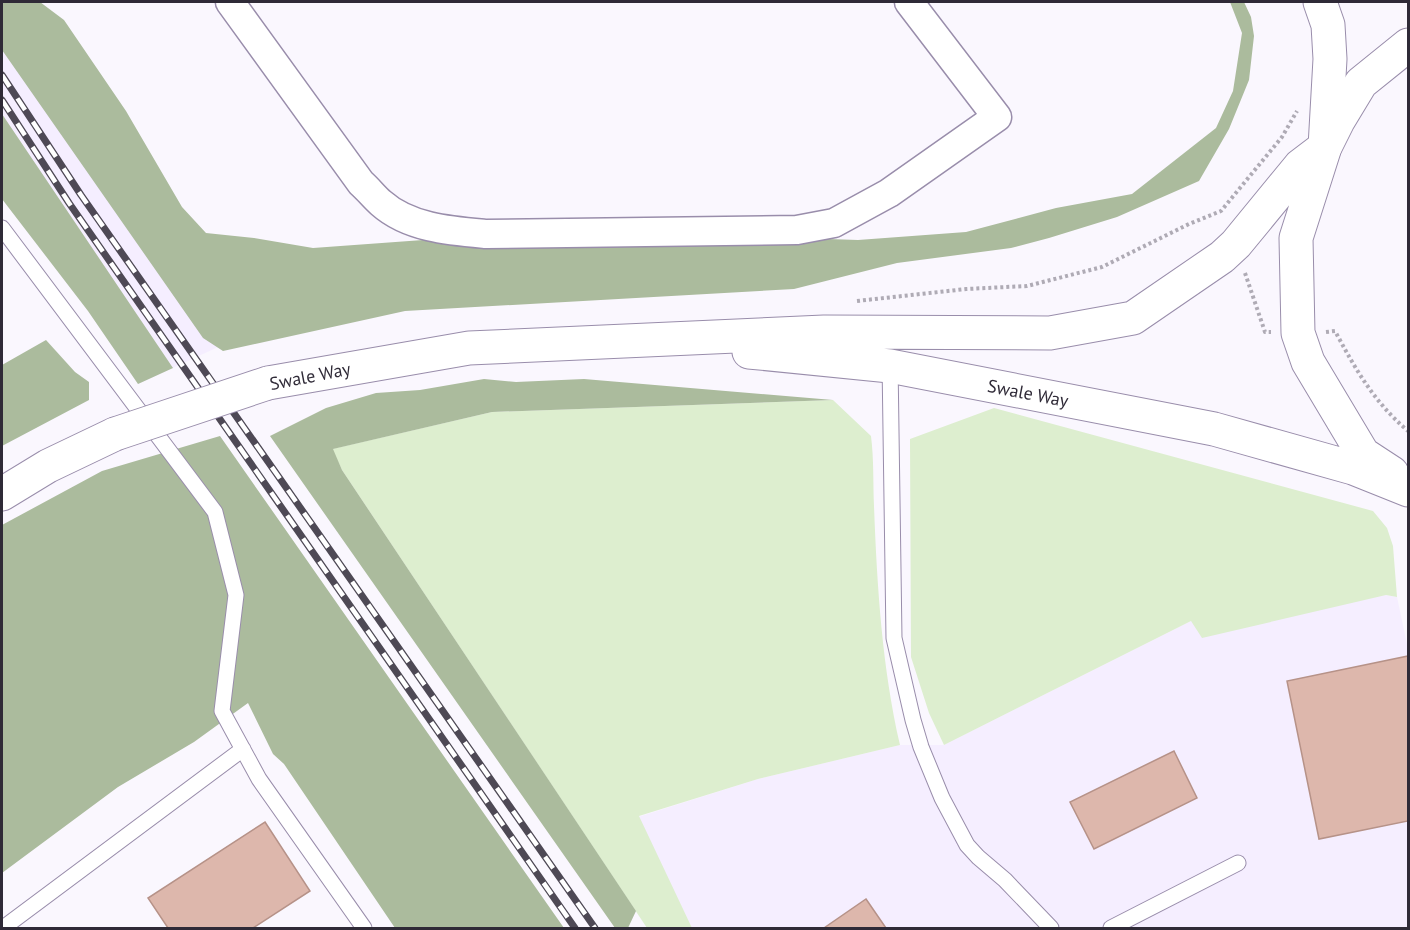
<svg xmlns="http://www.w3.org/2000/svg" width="1410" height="930" font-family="'PT Sans',sans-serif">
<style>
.built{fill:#f5eeff}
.green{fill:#ddeecf}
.forest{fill:#abbb9d}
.building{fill:#ddb7ac;stroke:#b69288;stroke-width:1.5}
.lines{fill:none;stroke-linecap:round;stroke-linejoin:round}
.service-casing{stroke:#998dab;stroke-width:17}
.minor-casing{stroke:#998dab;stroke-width:31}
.tertiary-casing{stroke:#998dab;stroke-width:35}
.secondary-casing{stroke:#998dab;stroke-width:35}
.path{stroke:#afabb5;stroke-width:4;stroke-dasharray:3 3;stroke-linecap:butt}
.service{stroke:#fff;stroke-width:15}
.minor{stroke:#fff;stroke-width:28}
.tertiary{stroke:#fff;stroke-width:33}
.secondary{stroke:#fff;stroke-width:33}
.rail-casing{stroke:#4e4955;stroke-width:7}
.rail{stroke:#fff;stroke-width:4.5;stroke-dasharray:14;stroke-linecap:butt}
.secondary-bridge-casing{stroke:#998dab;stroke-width:35;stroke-linecap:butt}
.secondary-bridge{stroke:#fff;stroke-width:33}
.labels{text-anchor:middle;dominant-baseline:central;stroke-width:4.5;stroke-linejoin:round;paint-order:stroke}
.street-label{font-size:18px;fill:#2f2a37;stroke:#fff}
</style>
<rect width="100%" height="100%" fill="#faf7fe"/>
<path class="built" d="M2,2L242,336L138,384L88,311L2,199Z
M1386,595L1397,597L1408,649V928H692L638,817L758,779L900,745H944L1191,621Z"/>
<path class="green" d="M833,400L871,436C874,460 873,483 874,506C877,585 882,667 900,745L758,779L639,816L692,928H647L342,470L332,449L492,412Z
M994,408L1373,511L1387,528L1393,546L1397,597L1386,595L1202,638L1191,621L944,745L929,713L911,657L910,439Z"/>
<path class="forest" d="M2,2H40L64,20L126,111L182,207L206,233L254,238L313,248L423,240L743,236L858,240L966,232L1056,208L1132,194L1216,128L1233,91L1242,33L1230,2H1244L1251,17L1254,36L1249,80L1229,129L1199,181L1117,217L1049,238L1011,248L897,263L794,289L405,311L223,351L203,338L2,50Z
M2,114L173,368L138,384L88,311L2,199Z
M46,340L75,372L89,382V400L2,446V365Z
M484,379L516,382L584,379L833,400L492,412L333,449L342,470L636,911L628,928H615L270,436L326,408L376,393L420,390Z
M220,436L564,928H395L284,764L273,754L248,703L194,742L118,787L2,873V525L102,471Z"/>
<path class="building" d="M1408,656V821L1319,839L1287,681Z
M1174,751L1197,798L1094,849L1070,802Z
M265,822L310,891L253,928H168L148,898Z
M866,899L886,928H824Z"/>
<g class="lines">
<g class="service-casing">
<path id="service" d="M2,228L215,512L236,595L222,711L259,779L364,928
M890,362L894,638L913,720L921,747L942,798L967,845L978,857L1005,880L1051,928
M3,928L243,749
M1111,928L1238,863"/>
</g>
<g class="minor-casing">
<path id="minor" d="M230,2L361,183C368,189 374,197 381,203C409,228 451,231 486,234L797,230L834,223L889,193L997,117L909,2"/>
</g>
<g class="tertiary-casing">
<path id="tertiary" d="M1320,2L1328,25L1330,59L1325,147"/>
</g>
<g class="secondary-casing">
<path id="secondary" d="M749,352L890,366L1214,429L1353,468L1408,490
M268,383L469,348L824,332L1050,333L1133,318L1222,257L1236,244L1300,166L1325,147
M1392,473L1363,454L1308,362L1298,333L1296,238L1325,147L1338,121L1361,83L1408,45
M2,494L48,466L115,434"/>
</g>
<path class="path" d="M1245,273L1265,332H1271
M857,301L966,289L1027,286L1102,267L1189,224L1221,211L1282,137L1297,111
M1326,332L1335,331C1356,370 1374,402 1408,431"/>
<use href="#service" class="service"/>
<use href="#minor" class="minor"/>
<use href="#tertiary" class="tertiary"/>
<use href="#secondary" class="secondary"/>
<g class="rail-casing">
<path id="rail" d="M2,75L81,195L595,928
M2,100L69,203L575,928"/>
</g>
<use href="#rail" class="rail"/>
<g class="secondary-bridge-casing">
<path id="secondary-bridge" d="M115,434L268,383"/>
</g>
<use href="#secondary-bridge" class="secondary-bridge"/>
</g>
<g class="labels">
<g class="street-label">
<text transform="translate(310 376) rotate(-11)">Swale Way</text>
<text transform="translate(1028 393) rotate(11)">Swale Way</text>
</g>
</g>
<rect width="1410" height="930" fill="none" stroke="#2f2a37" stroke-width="6"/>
</svg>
